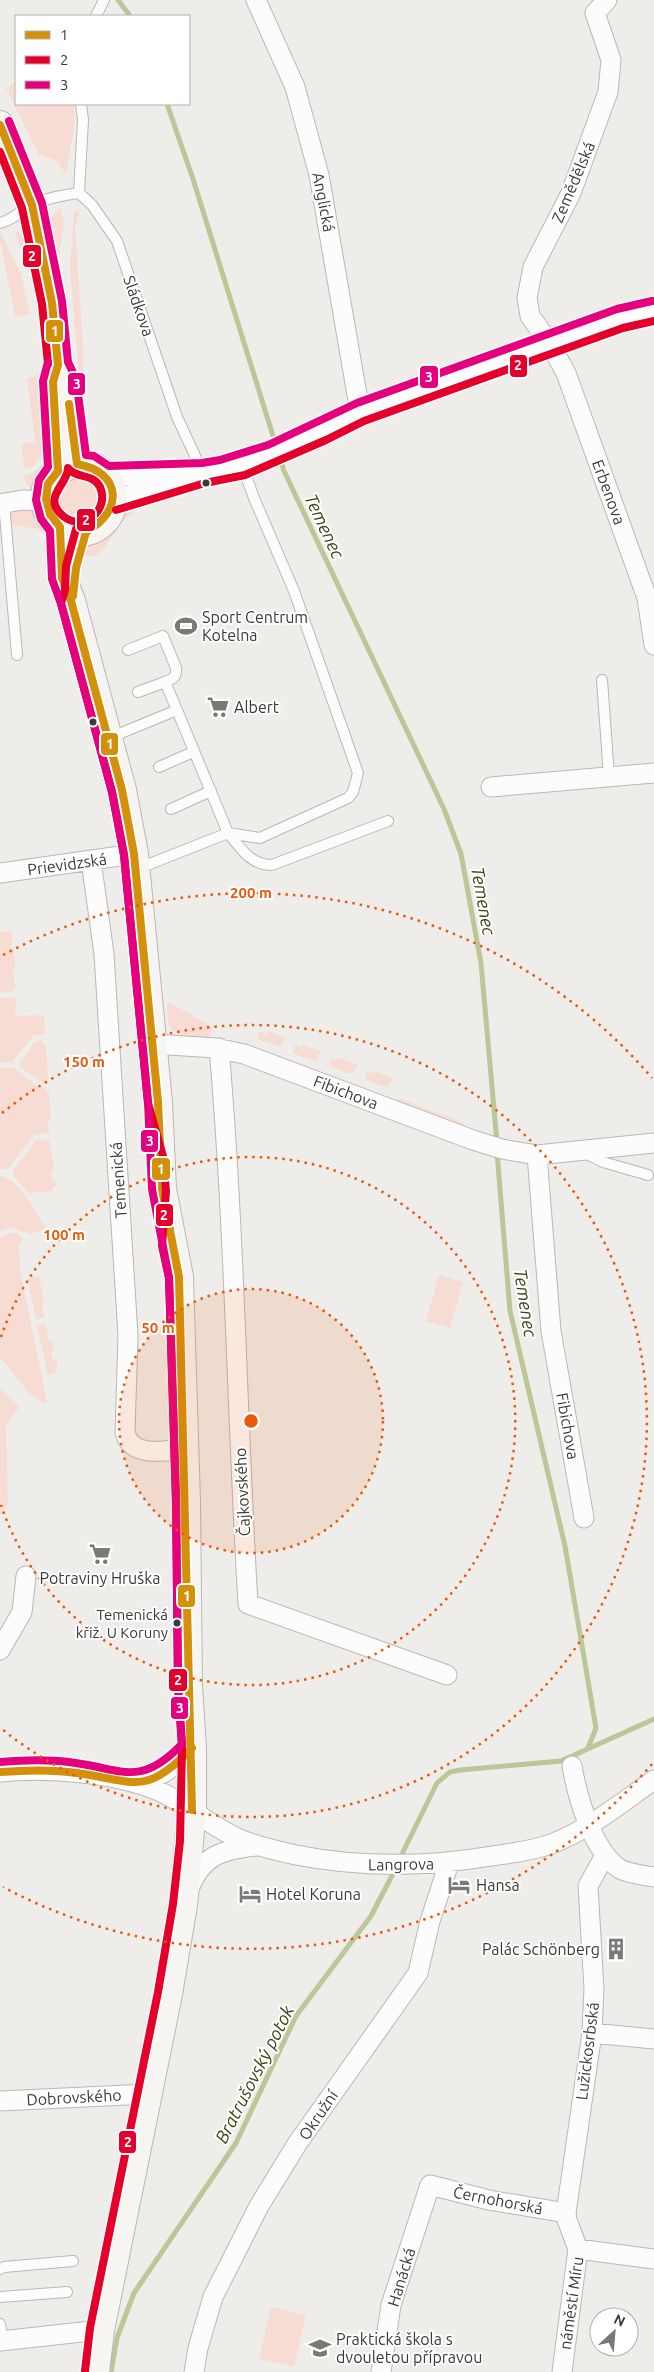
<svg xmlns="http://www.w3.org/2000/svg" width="654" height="2372" font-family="Ubuntu,sans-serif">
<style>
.green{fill:#f6dcd2}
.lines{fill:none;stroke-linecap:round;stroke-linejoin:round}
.stream{stroke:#bcc697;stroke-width:5}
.lane-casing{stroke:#b9b8b5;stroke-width:12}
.street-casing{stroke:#b9b8b5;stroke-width:21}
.secondary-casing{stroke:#b9b8b5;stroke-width:30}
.lane{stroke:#fdfcfc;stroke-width:10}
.street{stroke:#fdfcfc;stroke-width:19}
.secondary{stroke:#f6f5f1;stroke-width:28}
.bus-1-casing{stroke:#fff;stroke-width:11}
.bus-2-casing{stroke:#fff;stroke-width:11}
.bus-3-casing{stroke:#fff;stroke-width:11}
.bus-1{stroke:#d2900b;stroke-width:8}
.bus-2{stroke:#e4002b;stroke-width:8}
.bus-3{stroke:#e5007d;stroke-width:8}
.ring{fill:none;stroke:#e8590c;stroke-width:2.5;stroke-dasharray:2.5 5}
.bus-dot{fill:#3c3a38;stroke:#fff;stroke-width:2}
.labels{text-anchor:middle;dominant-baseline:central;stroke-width:4;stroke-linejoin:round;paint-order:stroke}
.bus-label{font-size:15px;fill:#3c3a38;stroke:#fff;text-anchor:end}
.street-label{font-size:16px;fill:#3c3a38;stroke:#fff}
.poi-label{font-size:16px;fill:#3c3a38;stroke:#fff;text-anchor:start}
.water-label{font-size:18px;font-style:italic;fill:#3a4311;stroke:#fff}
.centre{fill:#e8590c;stroke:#fff;stroke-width:2.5}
.ring-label{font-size:15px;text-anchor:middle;font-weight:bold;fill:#e8590c;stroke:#fff;stroke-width:4;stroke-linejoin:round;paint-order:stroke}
.line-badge{stroke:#fff;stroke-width:2}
.badge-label{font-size:14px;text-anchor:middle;font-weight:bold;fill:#fff}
</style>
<rect width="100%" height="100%" fill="#efedea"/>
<path class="green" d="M16,81V104H74L75,122L66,174L56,160L39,155L6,88Z
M60,207L64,224L59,257L51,218Z
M74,211L80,212L75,226L83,345L84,434L70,268Z
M0,231L21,274L30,314L15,316L0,241Z
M18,231L25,239L29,262L23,254L15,233Z
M38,375L44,454L31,468L24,469L22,444L35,442L27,378Z
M49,451C48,468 44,478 31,489L26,483L24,476C38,471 43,465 49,451Z
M58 498a21 21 0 1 1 42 0a21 21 0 1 1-42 0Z
M136,502L133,513L122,522L103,550L94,556L85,555C89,541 98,538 107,529C118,519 123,508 136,502Z
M26,509C36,512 43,519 48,528L47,535L38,529L9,524L8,512Z
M12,931L11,949L14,950L15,968L12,969L16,987L13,988L14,991L0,993V932Z
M17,997L15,1016L44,1015L45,1034L34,1035L12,1062L0,1063V998Z
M170,1003L213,1027L209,1036C199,1042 174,1037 169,1025C167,1019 168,1010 167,1004Z
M268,1031L286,1038L281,1047L258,1039L259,1032L266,1034Z
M42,1040L43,1044H46L48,1082H41L20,1067L19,1063L35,1042Z
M295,1045L302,1048L303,1045L321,1051L317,1060L314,1061L293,1053Z
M331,1058L338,1060L339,1058L357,1064L354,1072L349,1074L329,1066Z
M0,1068H14L39,1088L46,1087V1092L49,1091L51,1120H48L49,1133L34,1135L9,1168L0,1170Z
M367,1071L374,1074L375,1071L393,1078L388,1087H385L367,1080L365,1078Z
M398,1099H401L462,1122L464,1129L396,1104Z
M49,1139L55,1170L51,1171L52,1180H55L56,1187H53V1191L28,1193L14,1176L13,1171L36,1140Z
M0,1176C21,1180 33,1210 45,1226L44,1229L31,1234L10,1228L0,1231Z
M11,1233H17L23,1238L19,1247L20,1270L47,1403H42L30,1394L0,1357V1237Z
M439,1275L463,1282L450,1328L426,1321Z
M39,1276L44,1304L42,1305L44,1318L36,1319L28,1281L29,1278Z
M45,1323L49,1341H52L54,1350L51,1351L53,1360L56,1359L58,1368L55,1369L56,1373L48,1375L37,1326Z
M0,1389L19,1407L6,1427L8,1502L6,1510L2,1514H0Z
M271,2307L306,2315L294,2367L259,2359Z"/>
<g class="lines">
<path class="stream" d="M118,0L130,16
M167,104L193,179L284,471L444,809L461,854L481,963L497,1143
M497,1152L510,1311L565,1546L596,1728L588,1748
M399,1860L437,1783L450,1772L460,1770L561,1761L654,1719
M111,2372L117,2338L134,2293L236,2143L296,2016L371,1916L396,1868"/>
<g class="lane-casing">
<path id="lane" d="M96,16L104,0
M79,193L83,120L81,104
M0,223C13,220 20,211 32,205C46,198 64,195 79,193L92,205L117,241L177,417L203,473
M4,503L17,655
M128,650L163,636L176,668C177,677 173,679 165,682L177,710
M602,680L609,776
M138,692L165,682
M109,738L177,710L228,833L137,869
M159,767L193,752
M171,809L211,791
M228,833L260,838L348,798L353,792L358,773L294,591L254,498L242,465
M228,833C241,848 250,865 272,865L388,821
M583,1152L603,1162L648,1175
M0,2269L4,2267L73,2261
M0,2297L67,2292
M0,2324L3,2340"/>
</g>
<g class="street-casing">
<path id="street" d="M256,0L295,87L319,175L360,412
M607,0L595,13L611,60L608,92L571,193L533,267L527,298L530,316L550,344L566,373L647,598L654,645
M106,476C143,475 183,477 220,470C267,461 318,434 360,412L620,318L654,311
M113,500L178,480
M0,504L22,500L45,501
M491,787L654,773
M91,860L104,954L128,1335L125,1433C132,1458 164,1451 184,1449
M0,873L134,854
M153,1044L216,1048L244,1054L473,1140L502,1149L537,1155L551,1331L584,1518
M219,1048C235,1233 237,1419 248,1604L447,1675
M537,1155L654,1143
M0,1650L22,1612L26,1576
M572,1766C577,1796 593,1852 620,1869C629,1874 644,1875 654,1877
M0,1772C47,1767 124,1773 167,1795C193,1809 215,1829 242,1840C259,1847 278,1851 296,1855C362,1868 426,1867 492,1856C512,1853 532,1851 551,1844C588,1830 621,1803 654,1780
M135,1783C165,1776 171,1769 192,1748
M189,1889C202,1855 222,1850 256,1846
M592,2033L654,2039
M0,2101L148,2094
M578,2249L654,2259
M0,2341L100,2330
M194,2372L198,2348L213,2297L259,2206L297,2144L418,1973L430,1921L449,1863
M381,2372L391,2305L430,2185L489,2200L566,2213
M562,2372L578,2249L567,2220L566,2213L592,2033L594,1989L588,1886L605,1855"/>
</g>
<g class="secondary-casing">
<path id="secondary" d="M0,125L32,205L52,303L58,365L66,380L77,464
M45 498a34 34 0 1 1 68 0a34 34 0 1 1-68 0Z
M60,527L62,578L71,601L122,790L134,854L158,1102L162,1189L179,1277L186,1502L188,1686L192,1748V1810L183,1905L168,1994L100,2330L95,2372"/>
</g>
<use href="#lane" class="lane"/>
<use href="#street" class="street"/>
<use href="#secondary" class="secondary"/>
<g class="bus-1-casing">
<path id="bus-1" d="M0,125L32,205L52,303L58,365L53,382L58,471L48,484L46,499L50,514L60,527L62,578L71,601L122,790L134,854L158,1102L162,1189L179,1277L192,1810
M69,404L77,464C122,472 124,511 86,532L76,568L73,596
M0,1772C26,1770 51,1769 77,1773C135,1781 145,1797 192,1748"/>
</g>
<g class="bus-2-casing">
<path id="bus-2" d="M0,152L22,208L42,304L48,364
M68,468C76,479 93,473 100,487C110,509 84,533 63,516C41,497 68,485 68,468Z
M116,510L205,483L245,475L326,440L364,421L623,328L654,321
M76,529L66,566L65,590L61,603L112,792L124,855L148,1103L163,1156L166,1191L162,1246L169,1278L176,1502L178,1686L182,1748L180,1841L173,1904L158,1992L90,2328L85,2371"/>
</g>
<g class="bus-3-casing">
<path id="bus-3" d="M9,121L42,203L62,301L68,362L76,379L86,455L94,456L109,466L202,463L220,460L268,445L357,403L617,309L652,301
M0,1762C23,1760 46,1759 69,1762C121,1768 139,1789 182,1744L178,1686L176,1502L169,1278L152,1189L148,1103L124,855L112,792L61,604L52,579L50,531L41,519L36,500L39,480L48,467L43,381L48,362"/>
</g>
<use href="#bus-1" class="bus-1"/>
<use href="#bus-2" class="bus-2"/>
<use href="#bus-3" class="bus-3"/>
</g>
<circle cx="251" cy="1421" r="132" fill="#e8590c" fill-opacity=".12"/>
<g class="ring">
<circle cx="251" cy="1421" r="132"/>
<path d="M1 1337A264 264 0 1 1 1 1505"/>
<path d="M2 1113A396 396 0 1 1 2 1729"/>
<path d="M652 1764A528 528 0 0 1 3 1887M3 955A528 528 0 0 1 652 1078"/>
</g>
<defs>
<g id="stadium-bare" transform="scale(1.725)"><path d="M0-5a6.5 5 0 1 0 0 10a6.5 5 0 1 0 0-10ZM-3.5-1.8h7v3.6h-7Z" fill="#7b7976" stroke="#fff" stroke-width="2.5" paint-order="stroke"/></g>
<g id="supermarket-bare" transform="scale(1.725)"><path d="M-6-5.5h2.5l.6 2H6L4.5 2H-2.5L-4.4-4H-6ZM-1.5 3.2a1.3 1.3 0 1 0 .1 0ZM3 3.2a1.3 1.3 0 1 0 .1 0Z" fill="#7b7976" stroke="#fff" stroke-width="2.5" paint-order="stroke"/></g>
<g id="hotel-bare" transform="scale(1.725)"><path d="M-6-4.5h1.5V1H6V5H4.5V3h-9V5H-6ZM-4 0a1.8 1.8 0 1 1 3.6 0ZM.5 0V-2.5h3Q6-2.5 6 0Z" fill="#7b7976" stroke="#fff" stroke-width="2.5" paint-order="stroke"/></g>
<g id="building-bare" transform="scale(1.725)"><path d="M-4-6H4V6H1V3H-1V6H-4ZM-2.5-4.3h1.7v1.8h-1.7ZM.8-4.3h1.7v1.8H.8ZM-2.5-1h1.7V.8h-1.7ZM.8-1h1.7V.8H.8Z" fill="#7b7976" stroke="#fff" stroke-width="2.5" paint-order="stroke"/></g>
<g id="university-bare" transform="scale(1.725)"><path d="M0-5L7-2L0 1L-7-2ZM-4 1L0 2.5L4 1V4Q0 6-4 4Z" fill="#7b7976" stroke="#fff" stroke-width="2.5" paint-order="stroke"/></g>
</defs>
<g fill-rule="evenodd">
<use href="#stadium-bare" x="186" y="626"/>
<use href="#supermarket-bare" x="218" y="707"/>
<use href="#supermarket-bare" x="100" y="1554"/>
<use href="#hotel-bare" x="459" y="1885"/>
<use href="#hotel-bare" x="250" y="1894"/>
<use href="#building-bare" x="616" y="1949"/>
<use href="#university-bare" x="320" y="2348"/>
</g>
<g class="bus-dot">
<circle cx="206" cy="483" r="4.5"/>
<circle cx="93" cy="722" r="4.5"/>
<circle cx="177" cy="1623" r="4.5"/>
</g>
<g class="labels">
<g class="bus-label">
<text x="168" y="1614">Temenická<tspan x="168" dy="18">křiž. U Koruny</tspan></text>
</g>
<g class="street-label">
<text transform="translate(573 182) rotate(-67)">Zemědělská</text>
<text transform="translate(324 202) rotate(79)">Anglická</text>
<text transform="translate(139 306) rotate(71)">Sládkova</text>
<text transform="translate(609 492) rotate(70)">Erbenova</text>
<text transform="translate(67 864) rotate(-8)">Prievidzská</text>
<text transform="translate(346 1092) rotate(21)">Fibichova</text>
<text transform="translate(118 1180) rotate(-94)">Temenická</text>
<text transform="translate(568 1426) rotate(80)">Fibichova</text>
<text transform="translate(242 1492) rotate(-93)">Čajkovského</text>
<text transform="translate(401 1864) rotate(-1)">Langrova</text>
<text transform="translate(587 2051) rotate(-83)">Lužickosrbská</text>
<text transform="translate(74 2097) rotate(-3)">Dobrovského</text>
<text transform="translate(318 2115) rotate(-56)">Okružní</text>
<text transform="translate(498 2200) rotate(11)">Černohorská</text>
<text transform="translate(401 2277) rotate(-73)">Hanácká</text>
<text transform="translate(571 2303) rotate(-82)">náměstí Míru</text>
</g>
<g class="poi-label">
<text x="202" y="617">Sport Centrum<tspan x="202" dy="18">Kotelna</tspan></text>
<text x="234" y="707">Albert</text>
<text x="100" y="1578" text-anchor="middle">Potraviny Hruška</text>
<text x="476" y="1885">Hansa</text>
<text x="266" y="1894">Hotel Koruna</text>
<text x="600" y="1949" text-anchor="end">Palác Schönberg</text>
<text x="336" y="2339">Praktická škola s<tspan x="336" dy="18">dvouletou přípravou</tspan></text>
</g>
<g class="water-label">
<text transform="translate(325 526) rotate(65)">Temenec</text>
<text transform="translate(484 901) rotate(80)">Temenec</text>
<text transform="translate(526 1303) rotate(81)">Temenec</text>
<text transform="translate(254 2074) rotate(-63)">Bratrušovský potok</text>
</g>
</g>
<circle cx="251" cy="1421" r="8" class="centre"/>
<g class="ring-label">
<text x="251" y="898">200 m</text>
<text x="84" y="1067">150 m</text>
<text x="64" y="1240">100 m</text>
<text x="158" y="1333">50 m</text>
</g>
<g class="line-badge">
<rect x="22" y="244" width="20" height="24" rx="5" fill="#e4002b"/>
<rect x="45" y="319" width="19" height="24" rx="5" fill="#d2900b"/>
<rect x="509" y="354" width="19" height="24" rx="5" fill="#e4002b"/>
<rect x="419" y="365" width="20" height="24" rx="5" fill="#e5007d"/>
<rect x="67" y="372" width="19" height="24" rx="5" fill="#e5007d"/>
<rect x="76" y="508" width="20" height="24" rx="5" fill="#e4002b"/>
<rect x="100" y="732" width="19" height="24" rx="5" fill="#d2900b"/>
<rect x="140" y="1129" width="19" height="24" rx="5" fill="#e5007d"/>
<rect x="151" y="1157" width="20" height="24" rx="5" fill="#d2900b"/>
<rect x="155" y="1203" width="19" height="24" rx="5" fill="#e4002b"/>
<rect x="177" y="1584" width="19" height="24" rx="5" fill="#d2900b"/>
<rect x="168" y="1668" width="20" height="24" rx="5" fill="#e4002b"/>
<rect x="170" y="1696" width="19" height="24" rx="5" fill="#e5007d"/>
<rect x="118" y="2130" width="19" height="24" rx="5" fill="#e4002b"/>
</g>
<g class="badge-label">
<text x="32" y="261">2</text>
<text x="55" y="336">1</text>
<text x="518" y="370">2</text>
<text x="429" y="382">3</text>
<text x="77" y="389">3</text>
<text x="86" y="525">2</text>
<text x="110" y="749">1</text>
<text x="150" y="1146">3</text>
<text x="161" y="1174">1</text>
<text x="164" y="1220">2</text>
<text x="187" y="1601">1</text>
<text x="178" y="1685">2</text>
<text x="180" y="1713">3</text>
<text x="128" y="2147">2</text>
</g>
<rect x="15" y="15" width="175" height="90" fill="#ffffff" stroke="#b1b0af"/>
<rect x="25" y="31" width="25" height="8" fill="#d2900b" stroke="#b1b0af"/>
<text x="60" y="40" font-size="15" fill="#3c3a38">1</text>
<rect x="25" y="56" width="25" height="8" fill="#e4002b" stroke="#b1b0af"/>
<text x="60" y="65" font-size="15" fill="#3c3a38">2</text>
<rect x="25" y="81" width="25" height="8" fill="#e5007d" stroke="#b1b0af"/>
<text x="60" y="90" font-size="15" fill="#3c3a38">3</text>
<g transform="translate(614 2332) rotate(26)"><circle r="24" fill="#ffffff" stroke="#b1b0af"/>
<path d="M0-4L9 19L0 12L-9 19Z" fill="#7b7976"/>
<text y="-8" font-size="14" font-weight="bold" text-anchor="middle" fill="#3c3a38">N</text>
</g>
</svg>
